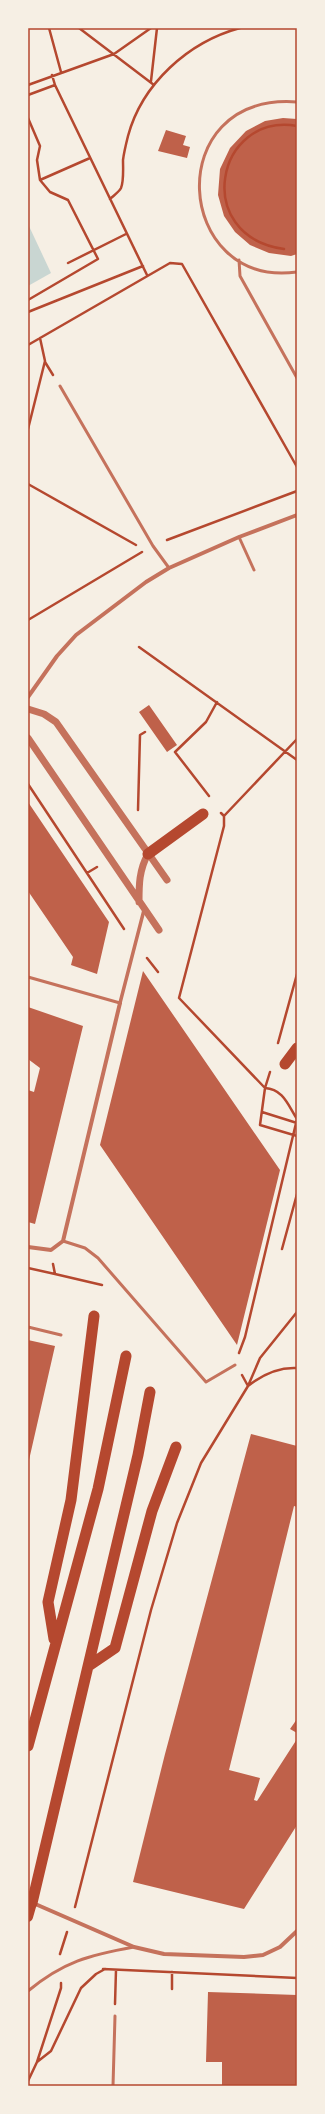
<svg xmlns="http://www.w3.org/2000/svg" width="325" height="2114" font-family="Montserrat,sans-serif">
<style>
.water{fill:#c9d6d2}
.building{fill:#bf614a}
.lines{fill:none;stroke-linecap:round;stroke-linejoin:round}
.path{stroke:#b5482f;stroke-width:2.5}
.service{stroke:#c5725c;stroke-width:3}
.pedestrian{stroke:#c5725c;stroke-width:3.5}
.minor{stroke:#c5725c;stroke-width:4}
.tertiary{stroke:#c5725c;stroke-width:7}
.primary{stroke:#b5482f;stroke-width:10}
.trunk{stroke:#b5482f;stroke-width:11}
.neatline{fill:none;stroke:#b5482f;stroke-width:1.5}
</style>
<rect width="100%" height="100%" fill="#f6efe4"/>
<path class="water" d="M28,224L51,273L28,286Z"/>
<path class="building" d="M283,118L297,119V254L291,256L269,253L250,245L235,232L224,216L218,195L220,169L230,148L246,131L265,121Z
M166,130L186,136L183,145L190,147L187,158L158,151Z
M149,705L177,745L167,752L139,712Z
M28,802L109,922L97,974L71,965L73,957L28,891Z
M143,971L280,1170L237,1345L100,1145Z
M28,1007L83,1026L35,1224L28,1222V1090L34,1092L40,1068L28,1059Z
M28,1340L55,1346L29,1460H28Z
M251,1434L297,1446V1507L294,1506L229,1770L260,1778L254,1800L257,1801L297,1739V1825L244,1909L133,1882L165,1754Z
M297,1719V1733L290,1729Z
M208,1992L297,1995V2086H222V2062H206Z"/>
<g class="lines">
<path class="path" d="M49,28L61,72
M79,28L154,85
M52,75L55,85L147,275
M151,81L157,28
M28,85L114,54L151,28
M28,95L55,85
M28,118L40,146L37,160L40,180L50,192L68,200L98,259L28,300
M40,180L90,158
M110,199C113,196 119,192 121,188C124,181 123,168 123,160C124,152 126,144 128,136C142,84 188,42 240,28
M284,249C191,236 216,112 297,126
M68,263L126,234
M28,312L143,266
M28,345L170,263L182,264L297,467
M45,362L53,375
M28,429L45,361L40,338
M28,484L136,545
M167,540L297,491
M28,620L142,552
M139,647L297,760
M28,784L124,929
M209,796L175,752L206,722L217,702
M138,810L140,735L145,732
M221,813L224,816V826L179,998L265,1088C283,1089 288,1105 297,1119L245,1337L239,1353
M224,816L297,739
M87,873L97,867
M147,958L158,972
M278,1043L297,974
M270,1072L265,1088L260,1125L297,1136
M262,1112L297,1123
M282,1249L297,1194
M53,1264L55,1274L102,1285
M28,1268L55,1274
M242,1375L248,1386
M248,1386C263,1374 278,1367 297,1368
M75,1907L151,1610L177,1523L201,1463L248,1386L260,1358L297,1312
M60,1954L67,1932
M103,1969L297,1978
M172,1989V1972
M115,2004L116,1970
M37,2062L51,2051L81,1988L96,1974L105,1969
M28,2081L37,2062L61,1988V1983"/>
<path class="service" d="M297,102C160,92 174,289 297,272
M239,260L240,276L297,378
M60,386L153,546L169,568
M239,537L254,570
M28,977L120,1003
M63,1241L85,1248L98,1258L206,1382L235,1365
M28,1327L61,1335
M28,1991C63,1962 89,1955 134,1947
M113,2086L115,2016"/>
<path class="pedestrian" d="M120,1003L144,910"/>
<path class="minor" d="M28,697L57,656L76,635L146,582L169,568L239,537L297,515
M28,1247L51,1250L63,1241L120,1003
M33,1903L134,1947L164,1954L244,1957L263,1955L280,1947L297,1931"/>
<path class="tertiary" d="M28,709L44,714L56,722L167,880
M28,738L159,930
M139,902C139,885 139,870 148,854"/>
<path class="primary" d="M28,1917L32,1903"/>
<path class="trunk" d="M148,854L203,814
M285,1064L297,1048
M54,1639L48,1602L71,1500L94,1316
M90,1665L115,1648L152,1511L176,1447
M28,1746L98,1489L126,1356
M32,1903L138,1455L150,1392"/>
</g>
<rect width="325" height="2114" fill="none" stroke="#f6efe4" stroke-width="58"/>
<rect x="29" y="29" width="267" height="2056" class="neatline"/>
</svg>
